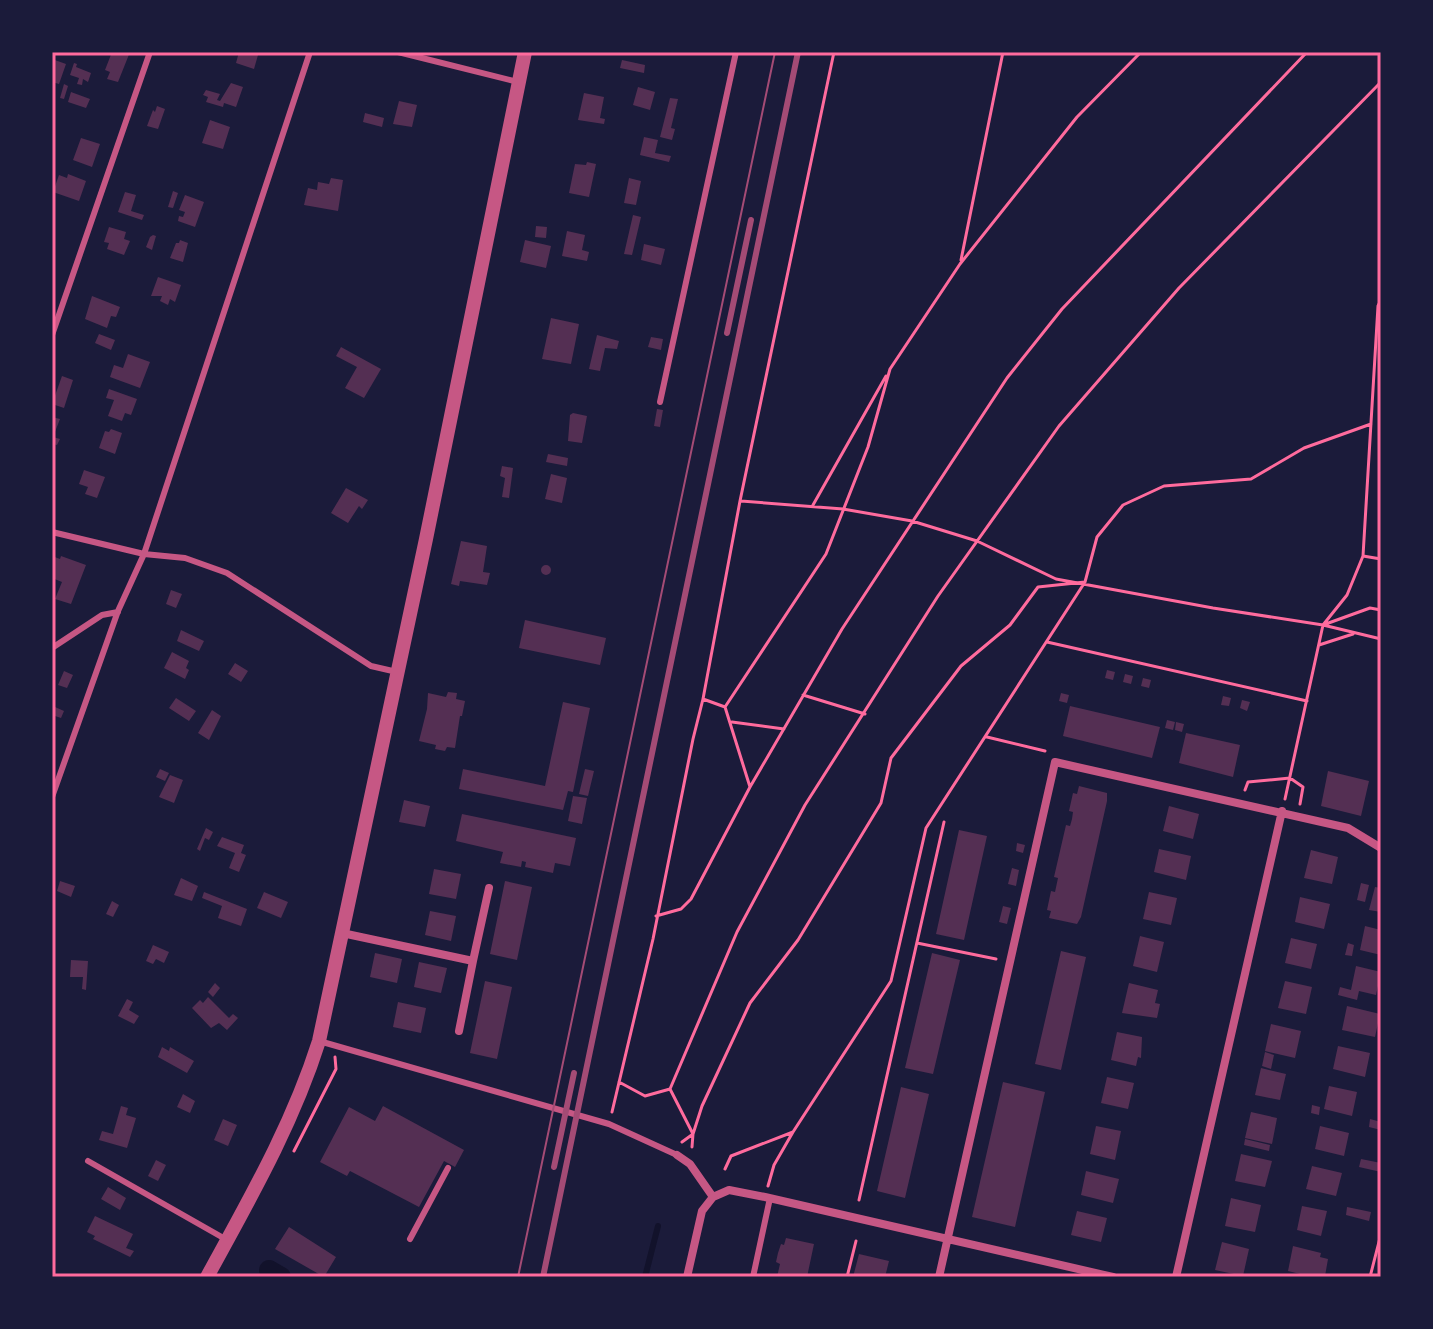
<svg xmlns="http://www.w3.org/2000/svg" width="1433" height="1329" font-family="'PT Serif',serif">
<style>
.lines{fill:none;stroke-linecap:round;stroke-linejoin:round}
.stream{stroke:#12122b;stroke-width:6}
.canal{stroke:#12122b;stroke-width:20}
.building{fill:#542f53}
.path{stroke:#ff6b9d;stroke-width:3}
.service{stroke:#c65784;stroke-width:6}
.minor{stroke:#c65784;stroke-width:8}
.tertiary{stroke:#c65784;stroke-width:14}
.tram{stroke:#a44b75;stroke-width:2}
.rail{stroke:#a44b75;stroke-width:6}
.neatline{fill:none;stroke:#ff6b9d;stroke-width:3}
</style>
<rect width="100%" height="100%" fill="#1b1b3a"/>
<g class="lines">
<path class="stream" d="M645,1277L658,1226"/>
<path class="canal" d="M269,1270L281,1277"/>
</g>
<path class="building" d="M112,52H130L118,82L107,79L110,72L105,70Z
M239,52H254L258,55L254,69L236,63Z
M52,59L66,64L59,84L52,82Z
M622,60L645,65L644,73L620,68Z
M74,63L77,64L76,67L91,73L88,82L83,79L82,85L77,84L79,78L70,75Z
M231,83L243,87L236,107L224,103L223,107L206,102L208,97L203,95L206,90L220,94L217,100L220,101Z
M64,84L68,86L64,99L60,98Z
M638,87L655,92L650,110L633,105Z
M71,92L90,99L86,108L68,102Z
M584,93L604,97L600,118L605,119L604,124L578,120Z
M670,98L678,99L671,128L675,129L672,140L660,137Z
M399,101L417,105L412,127L393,124Z
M157,106L165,109L158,129L147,126L153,110L155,112Z
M365,113L384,118L382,127L363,122Z
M210,120L230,127L223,149L202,143Z
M644,137L658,140L655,153L671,156L669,162L640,155Z
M81,138L100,144L92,167L73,160Z
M587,162L596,164L589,197L569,193L575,164L586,165Z
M68,174L86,181L79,201L53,192L59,175L67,178Z
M331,178L343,180L338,211L304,205L308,188L317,190L318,182L329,184Z
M629,178L641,181L636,205L624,203Z
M173,191L178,193L173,208L168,207Z
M125,192L136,195L131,211L144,215L142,220L118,212Z
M185,195L204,202L195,227L178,221L179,216L183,217L185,212L179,210Z
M633,215L641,217L632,255L624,254Z
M536,226L547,227L546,238L535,237Z
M109,227L126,232L124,239L130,241L124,255L107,249L109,243L104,242Z
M567,231L585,235L582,250L589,252L587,261L562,256Z
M153,235L156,236L152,250L146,247L150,237Z
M180,240L188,243L183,262L170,258L176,243H179Z
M525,240L551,246L546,268L520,262Z
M644,244L665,249L661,265L641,260Z
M158,277L181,285L175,302L170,299L168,305L160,301L162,296H151Z
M92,296L120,307L116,317L111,316L107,328L85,319Z
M551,318L579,324L571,364L542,359Z
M99,334L115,340L111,350L95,343Z
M597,335L619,341L617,349L605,348L600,371L589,369Z
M651,337L663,339L661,350L648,347Z
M341,347L381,369L364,398L345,388L357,367L336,356Z
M128,354L150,362L140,388L110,377L114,365L123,368Z
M62,376L73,380L64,408L52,404Z
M109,389L137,399L131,415L125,413L122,421L108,416L114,400L106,398Z
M657,409L663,410L660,427L654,426Z
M573,413L587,416L582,443L568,441L570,415Z
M52,417L60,419L53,437L60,439L57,445L52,444Z
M111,429L122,433L115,454L99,448L105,431L109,432Z
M548,454L568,458L567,466L546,462Z
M502,466L513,468L509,498L502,497L505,478L500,476Z
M84,470L105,477L97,498L85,494L88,487L79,484Z
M551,474L567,478L562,503L545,499Z
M346,488L368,500L362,509L359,506L348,523L331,513Z
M461,541L487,546L483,572L490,573L487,585L460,581L459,586L451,584Z
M52,556L60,559L61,556L86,565L71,604L55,599L62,582L52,578Z
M541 570a5 5 0 1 1 10 0a5 5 0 1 1-10 0Z
M171,590L182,594L176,608L166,604Z
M525,620L606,638L600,665L519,648Z
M181,630L204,641L199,651L177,641Z
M172,652L189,661L186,668L189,670L185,679L164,668Z
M235,663L248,671L241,682L228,674Z
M1107,670L1115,672L1113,680L1105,678Z
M64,671L73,675L67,688L58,685Z
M1125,674L1133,676L1131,684L1123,682Z
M1143,678L1151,680L1149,688L1141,686Z
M448,692L457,693L456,699L465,701L462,716H460L455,748L447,747L445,751L435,749L436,745L419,741L427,709L428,693L446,697Z
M1061,693L1069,695L1067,703L1059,701Z
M1223,696L1231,698L1229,706L1221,705Z
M176,698L196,711L189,721L169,708Z
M1242,700L1250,702L1247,711L1240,708Z
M563,702L590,708L573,792L568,791L563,810L459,789L463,769L545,786Z
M1070,706L1160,727L1152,758L1063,736Z
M55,707L64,711L61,718L52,715Z
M212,710L221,716L209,740L198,733Z
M1167,720L1175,722L1173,730L1165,728Z
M1176,722L1184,724L1182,732L1175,730Z
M1186,733L1240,745L1233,777L1179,763Z
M160,769L169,773L165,781L156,777Z
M585,769L594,771L588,796L579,794Z
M1328,771L1369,781L1361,816L1321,806Z
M170,775L183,780L174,803L159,797Z
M1079,786L1107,793V801L1081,917L1077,924L1049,918L1051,911L1047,910L1051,891L1055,892L1058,878L1054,877L1066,825L1070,826L1072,819L1073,812L1069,811L1073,793L1077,794Z
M573,796L587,798L582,824L568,821Z
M404,800L430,806L425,827L399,822Z
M1169,806L1199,814L1193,839L1163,831Z
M462,814L576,838L570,866L555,863L553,873L525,867L526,862L522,861L521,867L500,863L503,852L456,841Z
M206,828L213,832L209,840L205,838L200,851L197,849Z
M959,830L987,836L964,940L936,934Z
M222,837L244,845L241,853L246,855L239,872L229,868L235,853L217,846Z
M1017,843L1025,845L1023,853L1016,851Z
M1159,849L1191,856L1186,880L1154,872Z
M1311,850L1338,857L1332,884L1304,878Z
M1012,868L1019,870L1016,886L1008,884Z
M434,869L461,874L456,899L429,894Z
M181,878L198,886L192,901L174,895Z
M60,881L75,886L71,897L57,891Z
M505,881L532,887L517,960L490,954Z
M1361,883L1369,885L1365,902L1357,900Z
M1375,887L1381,888V912L1369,910Z
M204,892L247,909L241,926L218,918L222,906L202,898Z
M264,892L288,902L281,918L257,908Z
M1149,892L1177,898L1171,925L1143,919Z
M1300,897L1330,904L1324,929L1295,922Z
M112,901L119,905L113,917L106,914Z
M1003,906L1011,908L1007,924L999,922Z
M430,911L456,916L451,941L425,935Z
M1365,926L1381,930V955L1360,950Z
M1140,936L1164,942L1157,972L1133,966Z
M1291,938L1317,944L1311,969L1285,963Z
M1348,943L1354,945L1352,956L1345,955Z
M153,945L169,952L164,963L156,959L153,964L146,961Z
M1061,951L1086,957L1061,1070L1035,1064Z
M375,953L402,959L397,983L370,977Z
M932,953L960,960L933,1074L905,1068Z
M71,960L88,961L86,990L82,989L83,977H70Z
M419,962L447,968L441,993L414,987Z
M1356,966L1381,972L1376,995L1359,991L1357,1000L1338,995L1340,987L1351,990Z
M485,981L512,987L497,1059L470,1053Z
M1285,981L1312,987L1306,1014L1278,1008Z
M215,983L220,988L213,997L208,992Z
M1129,983L1158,990L1155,1003L1160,1004L1157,1018L1122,1013Z
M208,997L229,1018L233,1014L238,1018L227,1030L219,1023L211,1028L192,1008L200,1000L203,1003Z
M127,999L133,1002L129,1010L139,1016L134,1024L118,1016Z
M398,1002L426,1008L421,1033L393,1027Z
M1347,1006L1380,1014L1375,1037L1342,1030Z
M1271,1024L1301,1031L1295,1058L1265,1051Z
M1117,1032L1142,1037L1141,1058L1138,1057L1136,1066L1111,1060Z
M1338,1046L1370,1053L1365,1077L1333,1069Z
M162,1047L169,1051L170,1047L194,1061L187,1073L158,1057Z
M1265,1052L1274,1055L1271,1069L1262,1066Z
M1261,1068L1286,1074L1280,1100L1255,1095Z
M1107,1077L1134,1083L1128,1109L1101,1103Z
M1003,1082L1045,1092L1015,1227L972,1217Z
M1329,1086L1357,1092L1352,1116L1324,1109Z
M901,1087L929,1094L905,1198L877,1191Z
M183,1094L195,1101L190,1113L177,1107Z
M1312,1105L1320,1107L1319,1115L1311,1113Z
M121,1106L128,1108L126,1115L136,1118L127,1148L99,1140L102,1131L113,1134Z
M383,1106L464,1150L455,1167L444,1161L419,1207L350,1171L347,1176L320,1162L349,1107L375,1121Z
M1251,1112L1277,1118L1272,1144L1245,1138Z
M223,1119L237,1125L228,1146L214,1140Z
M1370,1119L1381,1122V1130L1369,1127Z
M1096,1126L1121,1131L1115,1160L1090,1154Z
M1320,1126L1349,1133L1344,1156L1315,1149Z
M1245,1139L1270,1145L1269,1151L1244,1145Z
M1241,1154L1272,1161L1265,1187L1235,1181Z
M1361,1159L1381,1163V1172L1359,1167Z
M156,1160L166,1165L158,1181L148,1176Z
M1312,1166L1342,1173L1336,1196L1306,1189Z
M1086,1171L1119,1179L1113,1203L1081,1195Z
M108,1187L126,1198L120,1210L101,1199Z
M1231,1198L1261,1205L1255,1232L1225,1226Z
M1302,1206L1327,1211L1321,1236L1297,1230Z
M1347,1207L1371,1212L1369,1221L1346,1215Z
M1077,1211L1107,1218L1101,1242L1071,1235Z
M95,1216L133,1234L126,1248L134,1251L130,1257L93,1239L95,1236L87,1232Z
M289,1227L336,1257L324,1277L275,1249Z
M786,1238L814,1244L807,1277H777L780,1264L776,1262L778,1253L781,1244L784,1245Z
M1222,1242L1249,1249L1243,1276L1215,1270Z
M1293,1246L1321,1253L1320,1257L1328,1259L1325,1276L1316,1274L1315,1277H1312L1288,1271Z
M859,1254L889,1261L885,1277H853Z"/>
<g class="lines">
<path class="path" d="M961,260L1003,52
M741,501L843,509L912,521L977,541L1056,579L1213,608L1323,625L1370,608L1381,610
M813,505L886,376
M1363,556L1381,559
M1323,625L1381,639
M1047,642L1307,701
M1319,645L1353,634
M803,695L865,714
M703,699L725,707L750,787
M725,707L826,554L868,447L890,369L960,264L1077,117L1141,52
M732,722L784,729
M987,737L1045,751
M1245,790L1248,782L1290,778L1303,787L1300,804
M1285,799L1323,625L1347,595L1363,556L1378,306L1381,300
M656,916L681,909L691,899L750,787L842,629L1007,378L1062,309L1307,52
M917,943L996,959
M619,1082L645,1096L670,1089
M670,1089L737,932L805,805L938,596L1059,426L1179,288L1381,82
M670,1089L693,1134L692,1147
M612,1112L653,939L693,739L703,699L740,501L834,52
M682,1142L693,1134L702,1106L750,1003L798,940L881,803L891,758L961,666L1010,625L1038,587L1085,582
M294,1151L336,1069L335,1057
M725,1169L731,1156L793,1132L891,981L926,828L1085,582L1097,537L1123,505L1164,486L1251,479L1304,448L1371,424
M768,1186L774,1165L793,1132
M859,1200L944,822
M847,1277L856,1241
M1370,1277L1381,1234"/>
<path class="service" d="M398,52L518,82
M52,335L150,52
M660,402L736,52
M52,532L144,554L185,558L227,573L371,666L397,672
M52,648L102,615L118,612
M52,797L118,611L144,554L310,52
M319,1041L609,1124L677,1155
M88,1161L227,1240
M410,1239L448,1168
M753,1277L770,1198"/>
<path class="minor" d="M342,933L473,961L459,1031
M473,961L489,888
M677,1155L690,1164L713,1197L702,1211L687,1277
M713,1197L729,1190L765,1197L1113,1277
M939,1277L1055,762L1348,828L1381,848
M1176,1277L1282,811"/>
<path class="tertiary" d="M207,1277C249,1200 292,1126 319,1041L426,539L525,52"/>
<path class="tram" d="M518,1277L775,52"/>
<path class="rail" d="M727,333L751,220
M554,1167L574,1073
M543,1277L798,52"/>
</g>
<rect width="1433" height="1329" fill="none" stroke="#1b1b3a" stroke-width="108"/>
<rect x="54" y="54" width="1325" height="1221" class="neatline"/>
</svg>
